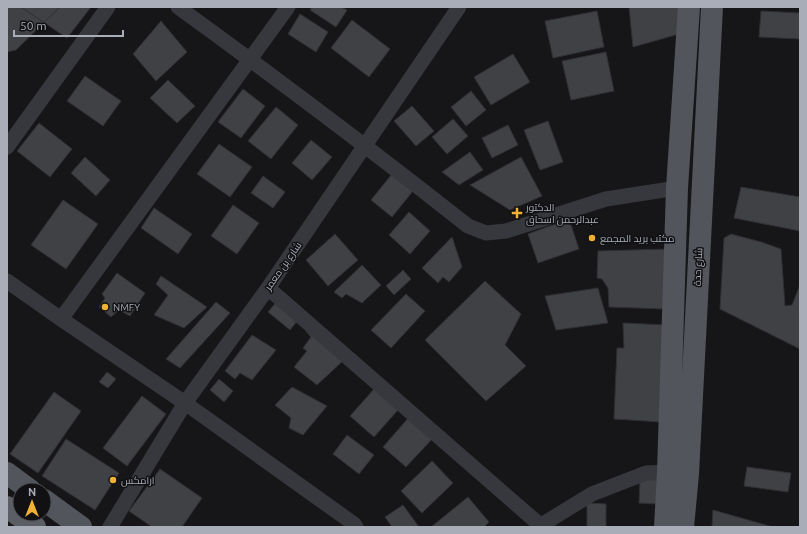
<svg xmlns="http://www.w3.org/2000/svg" width="807" height="534" font-family="Ubuntu,Cairo,sans-serif">
<style>
.building{fill:#404145;stroke:#303034}
.lines{fill:none;stroke-linecap:round;stroke-linejoin:round}
.minor{stroke:#37383d;stroke-width:15}
.primary{stroke:#53555c;stroke-width:22}
.trunk{stroke:#5b5e65;stroke-width:22}
.poi-dot{fill:#f2b134;stroke:#111113;stroke-width:1.5}
.labels{text-anchor:middle;dominant-baseline:central;stroke-width:3;stroke-linejoin:round;paint-order:stroke}
.poi-label{font-size:10px;fill:#a8adb8;stroke:#111113;text-anchor:start}
.street-label{font-size:10px;fill:#a8adb8;stroke:#111113}
</style>
<rect width="100%" height="100%" fill="#161618"/>
<path class="building" d="M7,7H57L59,8L16,50L7,52Z
M21,7H91L67,38Z
M312,7H341L347,10L336,27L310,10Z
M629,7H681L679,34L633,47Z
M597,11L604,47L553,58L545,21Z
M761,11L800,13V39L759,37Z
M300,14L328,32L316,52L288,34Z
M352,20L390,49L369,77L331,48Z
M161,21L187,52L156,81L133,54Z
M606,52L614,91L571,100L562,61Z
M513,54L530,82L491,105L474,77Z
M85,76L121,101L103,126L67,101Z
M168,80L195,106L177,123L150,98Z
M243,89L265,106L241,138L218,122Z
M471,91L486,110L466,126L451,107Z
M412,106L434,131L416,146L394,121Z
M276,107L298,125L271,159L248,141Z
M453,119L468,136L447,154L432,137Z
M548,121L563,162L540,170L524,130Z
M39,123L72,149L50,177L17,151Z
M508,125L518,145L492,158L482,138Z
M311,140L332,157L312,180L292,163Z
M219,144L252,167L230,197L197,174Z
M470,152L483,170L459,185L442,172Z
M85,157L110,180L96,196L71,173Z
M521,157L542,196L510,210L470,185Z
M392,174L413,191L392,217L371,200Z
M263,176L285,192L273,208L251,193Z
M741,187L800,197V231L734,218Z
M63,200L98,224L66,269L31,245Z
M233,205L259,223L237,254L211,236Z
M154,208L192,234L178,254L141,228Z
M409,212L430,231L410,254L389,235Z
M569,219L579,249L538,263L528,234Z
M335,234L358,260L328,286L306,260Z
M731,234L761,242L781,249L785,306L792,305L800,285V349L720,309L724,238Z
M452,237L462,267L449,282L443,277L438,283L422,268Z
M669,249L667,309L609,307L608,288L602,279L597,278L598,251Z
M362,265L381,285L362,303L346,294L342,298L334,292Z
M403,270L411,279L394,295L386,286Z
M117,273L145,293L130,316L119,310L111,317L99,307L105,298L102,294Z
M161,276L207,307L184,328L154,315L168,295L156,284Z
M485,281L521,314L505,345L526,366L486,401L425,340Z
M598,288L608,323L556,330L545,296Z
M284,293L305,311L290,330L268,312Z
M406,294L425,311L391,348L371,330Z
M216,302L230,313L180,368L166,359Z
M623,323L666,325L661,422L614,419L617,348H624Z
M305,330L346,358L317,385L294,367L307,351L303,348L311,337Z
M252,335L276,350L252,380L240,373L235,379L225,371Z
M107,372L116,379L108,388L99,382Z
M219,379L233,391L224,402L210,390Z
M292,387L327,406L303,435L289,428L291,418L275,405Z
M374,389L398,410L374,437L350,416Z
M54,392L81,411L38,473L10,454Z
M142,396L166,414L127,466L103,448Z
M410,416L434,437L406,467L383,447Z
M347,435L374,455L359,474L333,454Z
M66,439L119,473L95,510L42,476Z
M432,461L453,483L422,513L401,491Z
M747,467L791,473L788,492L744,486Z
M160,469L202,498L182,527H152L129,511Z
M640,479L659,480L658,504L639,503Z
M468,497L489,522L484,527H431Z
M587,503L606,504V527H587Z
M403,505L419,527H392L385,517Z
M713,510L773,527H712Z"/>
<g class="lines">
<path class="minor" d="M178,7C276,78 373,151 468,226L486,233L506,231L606,199L677,188
M7,147L108,7
M7,281L61,319L185,403L354,524L356,527
M268,288L540,525
M61,319L288,7
M110,527L185,403L268,288L459,7
M538,527L592,494L646,473L668,472"/>
<path class="primary" d="M7,473L30,490
M44,500L81,527
M665,527L668,472L677,188L689,7
M683,527L688,474L712,7"/>
<path class="trunk" d="M7,507L35,527"/>
</g>
<g class="poi-dot">
<path d="M515 207h4v4h4v4h-4v4h-4v-4h-4v-4h4z"/>
<circle cx="592" cy="238" r="4"/>
<circle cx="105" cy="307" r="4"/>
<circle cx="113" cy="480" r="4"/>
</g>
<g class="labels">
<g class="poi-label">
<text x="526" y="207">الدكتور<tspan x="526" dy="12">عبدالرحمن اسحاق</tspan></text>
<text x="600" y="238">مكتب بريد المجمع</text>
<text x="113" y="307">NMFY</text>
<text x="121" y="480">ارامكس</text>
</g>
<g class="street-label">
<text transform="translate(283 266) rotate(-55)">شارع بن معمر</text>
<text transform="translate(698 267) rotate(-87)">شارع حدة</text>
</g>
</g>
<rect width="807" height="534" fill="none" stroke="#a8adb8" stroke-width="16"/>
<g transform="translate(32 502)"><circle r="19" fill="#111113" stroke="#4d4f55"/>
<path d="M0-3L7 15L0 10L-7 15Z" fill="#f2b134"/>
<text y="-6" font-size="11" font-weight="bold" text-anchor="middle" fill="#a8adb8">N</text>
</g>
<path d="M14 30v6h109v-6" fill="none" stroke="#a8adb8" stroke-width="2"/>
<text x="20" y="30" font-size="12" fill="#a8adb8" stroke="#111113" stroke-width="3" paint-order="stroke">50 m</text>
</svg>
